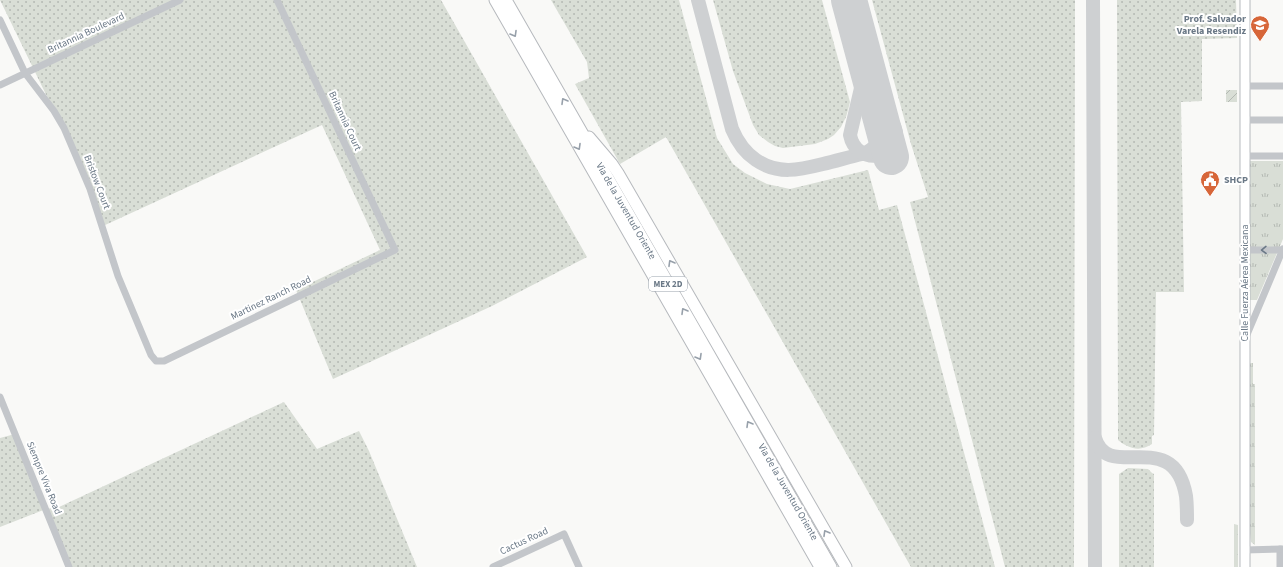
<svg xmlns="http://www.w3.org/2000/svg" width="1283" height="567" font-family="'Source Sans 3',sans-serif">
	<style>
		.grass { fill: url(#grass-dots) }
		.park { fill: url(#park-tufts) }
		.garden { fill: url(#garden-furrows) }
		.lines { fill: none; stroke-linecap: round; stroke-linejoin: round }
		.taxiway { stroke: #ced0d2; stroke-width: 14 }
		.runway { stroke: #ced0d2; stroke-width: 36 }
		.major-casing { stroke: #b6babe; stroke-width: 11 }
		.highway-casing { stroke: #b6b9bd; stroke-width: 13 }
		.minor { stroke: #c3c6ca; stroke-width: 7 }
		.major { stroke: #fff; stroke-width: 9 }
		.highway { stroke: #fff; stroke-width: 11 }
		.oneway { stroke: #97a0aa }
		.oneway2 { stroke: #6a7886 }
		.labels { text-anchor: middle; dominant-baseline: central; stroke-width: 4; stroke-linejoin: round; paint-order: stroke }
		.shield { fill: #fff; stroke: #97a0aa; stroke-width: 1 }
		.shield-label { font-size: 9px; font-weight: bold; fill: #6a7886 }
		.poi-label { font-size: 10px; font-weight: bold; fill: #6a7886; stroke: #fff; text-anchor: end }
		.street-label { font-size: 10px; fill: #6a7886; stroke: #fff }
	</style>
	<defs>
		<pattern id="grass-dots" width="8" height="8" patternUnits="userSpaceOnUse"><rect width="8" height="8" fill="#d9ded6"/><path d="M2 2h.1M6 6h.1" fill="none" stroke="#b4b9b3" stroke-width="1.8" stroke-linecap="round"/></pattern>
		<pattern id="park-tufts" width="24" height="20" patternUnits="userSpaceOnUse"><rect width="24" height="20" fill="#d9ded6"/><path d="M3 7l-1-3M5 7V3M7 7l1-3M15 17l-1-3M17 17v-4M19 17l1-3" fill="none" stroke="#b4b9b3"/></pattern>
		<pattern id="garden-furrows" width="10" height="10" patternUnits="userSpaceOnUse"><rect width="10" height="10" fill="#d9ded6"/><path d="M-1 1l2-2M0 10L10 0M9 11l2-2" fill="none" stroke="#b4b9b3"/></pattern>
	</defs>
	<rect width="100%" height="100%" fill="#f9f9f7"/>
	<g class="grass">
		<polygon points="0,0 441,0 587,257 492,306 333,379 296,290 380,250 322,125 103,226 54,111"/>
		<polygon points="551,0 679,0 717,138 733,164 745,173 767,184 790,189 868,170 879,210 897,205 995,567 911,567 666,137 620,164 575,84 589,78 587,62"/>
		<polygon points="713,0 822,0 850,102 848,110 846,117 841,127 834,135 828,139 815,144 783,148 775,146 768,142 759,135 753,125 733,71"/>
		<polygon points="872,0 1075,0 1074,567 1005,567 910,202 928,197 911,144"/>
		<path d="M1117,0h119l1,38 -35,1v62l-21,1 3,190h-28l-2,143 -2,1v8c-12,8 -23,5 -34,-4z"/>
		<polygon points="284,402 317,449 359,431 369,451 417,567 69,567 46,509 0,527 0,438 15,434 46,509 59,507"/>
		<polygon points="1128,468 1148,469 1152,473 1154,474 1154,567 1119,567 1119,474"/>
	</g>
	<g class="park">
		<polygon points="1250,161 1283,161 1283,239 1257,300 1248,300"/>
		<polygon points="1249,363 1253,363 1253,384 1255,384 1255,545 1251,542 1250,533"/>
		<polygon points="1234,524 1238,525 1238,567 1234,567"/>
	</g>
	<rect class="garden" x="1226" y="90" width="11" height="12"/>
	<g class="lines">
		<g class="taxiway">
			<path d="M698,0l34,129c5,12 12,23 24,31 22,15 43,10 67,4 13,-3 26,-7 39,-10 15,-5 19,-15 20,-30"/>
			<polyline points="1093,0 1095,567"/>
			<path d="M864,58l1,13 -15,64c6,31 49,25 46,-3 -2,-11 -9,-14 -16,-22 -2,-3 -3,-8 -5,-11"/>
			<path d="M1095,438c13,45 79,-13 91,58 1,8 1,16 1,24"/>
		</g>
		<polyline class="runway" points="849,0 891,157"/>
		<g class="major-casing">
			<polyline id="major" points="1245,567 1245,0"/>
		</g>
		<g class="highway-casing">
			<g id="highway">
				<polyline points="495,0 820,567"/>
				<polyline points="506,0 831,567"/>
				<polyline points="589,137 612,164 618,173 846,567"/>
			</g>
		</g>
		<g class="minor">
			<polyline points="0,20 25,73 54,111 64,128 90,189 118,276 151,355 156,361 164,361 395,250 277,0"/>
			<polyline points="0,85 180,0"/>
			<polyline points="1246,86 1283,86"/>
			<polyline points="1246,120 1283,120"/>
			<polyline points="1245,156 1283,156"/>
			<polyline points="1245,250 1282,250"/>
			<polyline points="1246,337 1283,249"/>
			<polyline points="0,397 69,567"/>
			<polyline points="1280,549 1280,567"/>
			<polyline points="1245,550 1283,549"/>
			<polyline points="493,567 564,534 579,567"/>
		</g>
		<use href="#major" class="major"/>
		<use href="#highway" class="highway"/>
	</g>
	<defs><path id="oneway-chevron" d="M-2-3.5L2.5 0L-2 3.5" fill="none" stroke-width="1.6" stroke-linecap="round" stroke-linejoin="round"/></defs>
	<g class="oneway">
		<use href="#oneway-chevron" transform="translate(514 34) rotate(60)"/>
		<use href="#oneway-chevron" transform="translate(564 101) rotate(-120)"/>
		<use href="#oneway-chevron" transform="translate(578 147) rotate(60)"/>
		<use href="#oneway-chevron" transform="translate(671 263) rotate(-120)"/>
		<use href="#oneway-chevron" transform="translate(684 311) rotate(-120)"/>
		<use href="#oneway-chevron" transform="translate(699 357) rotate(60)"/>
		<use href="#oneway-chevron" transform="translate(749 424) rotate(-120)"/>
		<use href="#oneway-chevron" transform="translate(826 533) rotate(-120)"/>
	</g>
	<use class="oneway2" href="#oneway-chevron" transform="translate(1264 250) rotate(179)"/>
	<defs>
		<g id="school-pin" transform="scale(1)"><path d="M0 17L-7.5 6A9.5 9.5 0 1 1 7.5 6Z" fill="#d76639" stroke="#fff"/><path d="M0-5L7-2L0 1L-7-2ZM-4 1L0 2.5L4 1V4Q0 6-4 4Z" fill="#fff"/></g>
		<g id="civic-pin" transform="scale(1)"><path d="M0 17L-7.5 6A9.5 9.5 0 1 1 7.5 6Z" fill="#d76639" stroke="#fff"/><path d="M-.6-6.5H3V-4.5H.6V-3L4-1V1h2V6H-6V1h2V-1L-.6-3ZM-1.2 2.5V6h2.4V2.5Z" fill="#fff"/></g>
	</defs>
	<g fill-rule="evenodd">
		<use href="#school-pin" x="1260" y="25"/>
		<use href="#civic-pin" x="1210" y="180"/>
	</g>
	<g class="labels">
		<rect class="shield" x="649" y="277" width="38" height="14" rx="3"/>
		<g class="shield-label">
			<text x="668" y="284">MEX 2D</text>
		</g>
		<g class="poi-label">
			<text x="1246" y="19">Prof. Salvador<tspan x="1246" dy="12">Varela Resendiz</tspan></text>
			<text x="1224" y="180" text-anchor="start">SHCP</text>
		</g>
		<g class="street-label">
			<text transform="translate(86 33) rotate(-25)">Britannia Boulevard</text>
			<text transform="translate(345 121) rotate(65)">Britannia Court</text>
			<text transform="translate(97 182) rotate(69)">Bristow Court</text>
			<text transform="translate(626 211) rotate(60)">Via de la Juventud Oriente</text>
			<text transform="translate(1245 283) rotate(-90)">Calle Fuerza Aérea Mexicana</text>
			<text transform="translate(271 298) rotate(-26)">Martinez Ranch Road</text>
			<text transform="translate(44 478) rotate(68)">Siempre Viva Road</text>
			<text transform="translate(788 492) rotate(60)">Via de la Juventud Oriente</text>
			<text transform="translate(524 541) rotate(-25)">Cactus Road</text>
		</g>
	</g>
</svg>
